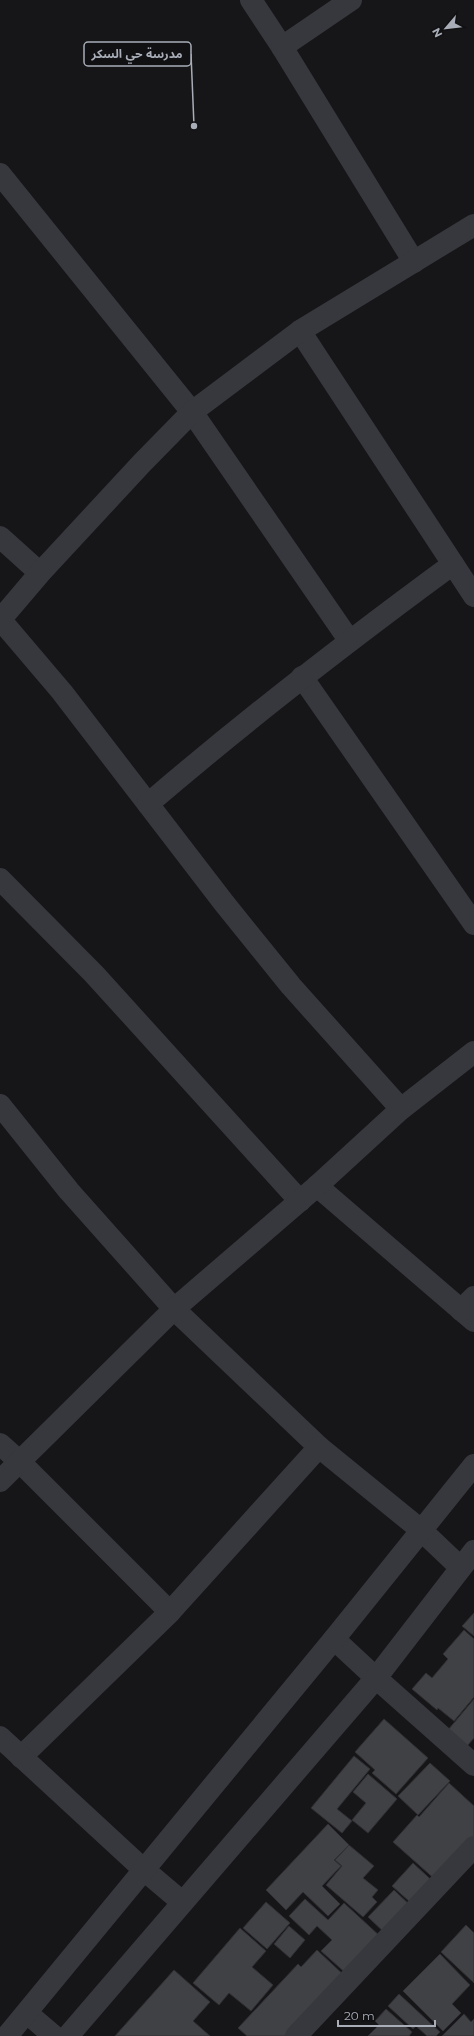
<svg xmlns="http://www.w3.org/2000/svg" width="474" height="2036" font-family="Montserrat,'Noto Sans Arabic',sans-serif">
	<style>
		.building { fill: #404145; stroke: #303034 }
		.lines { fill: none; stroke-linecap: round; stroke-linejoin: round }
		.minor { stroke: #37383d; stroke-width: 22 }
		.tertiary { stroke: #37383d; stroke-width: 22 }
		.leader { fill: none; stroke: #a8adb8; stroke-width: 1.5 }
		.callout-dot { fill: #a8adb8; stroke: #111113; stroke-width: 1.5 }
		.callout { fill: #111113; stroke: #a8adb8; stroke-width: 1.5 }
		.callout-label { font-size: 12px; text-anchor: middle; font-weight: bold; fill: #a8adb8 }
	</style>
	<rect width="100%" height="100%" fill="#161618"/>
	<g class="building">
		<polygon points="474,1613 474,1636 462,1626"/>
		<polygon points="464,1630 474,1639 474,1697 454,1721 438,1708 437,1710 412,1689 426,1673 432,1678 448,1659 443,1654"/>
		<polygon points="474,1699 474,1738 467,1746 448,1730"/>
		<polygon points="384,1719 428,1758 396,1794 372,1773 375,1770 355,1752"/>
		<polygon points="354,1756 370,1769 337,1809 352,1821 342,1833 311,1808"/>
		<polygon points="430,1763 450,1781 418,1815 398,1796"/>
		<polygon points="368,1774 397,1799 368,1833 352,1820 366,1803 353,1792"/>
		<polygon points="449,1783 474,1806 474,1842 438,1882 393,1842 417,1815 419,1817"/>
		<polygon points="328,1824 349,1845 334,1860 341,1866 322,1886 340,1904 328,1916 303,1892 286,1910 266,1890"/>
		<polygon points="349,1845 374,1866 363,1878 378,1890 372,1897 377,1902 363,1917 326,1885 342,1866 335,1860"/>
		<polygon points="413,1863 440,1888 419,1910 392,1886"/>
		<polygon points="394,1890 413,1908 388,1936 368,1917"/>
		<polygon points="305,1899 328,1920 344,1903 382,1938 349,1976 321,1951 332,1940 317,1926 309,1935 289,1916"/>
		<polygon points="266,1902 290,1923 267,1949 243,1928"/>
		<polygon points="466,1925 474,1933 474,1983 441,1952"/>
		<polygon points="289,1926 305,1940 290,1958 274,1944"/>
		<polygon points="240,1928 266,1951 252,1967 273,1985 251,2011 229,1993 219,2005 193,1983"/>
		<polygon points="317,1950 347,1978 292,2036 247,2036 238,2028 298,1964 301,1967"/>
		<polygon points="440,1954 470,1985 452,2004 461,2013 443,2031 403,1991"/>
		<polygon points="174,1970 210,2002 193,2021 210,2036 115,2036"/>
		<polygon points="399,1994 440,2032 436,2036 427,2036 416,2026 413,2029 388,2006"/>
		<polygon points="386,2009 412,2032 409,2036 368,2036 379,2025 375,2021"/>
		<polygon points="464,2014 471,2022 474,2019 474,2036 442,2036"/>
	</g>
	<g class="lines">
		<g class="minor">
			<polyline points="251,0 282,47 414,262"/>
			<polyline points="282,47 351,0"/>
			<polyline points="0,174 192,412 349,640"/>
			<polyline points="300,331 474,596"/>
			<polyline points="0,537 40,573"/>
			<polyline points="0,619 62,692 224,903 291,986 401,1109"/>
			<polyline points="302,677 474,924"/>
			<path d="M148,804c98,-84 200,-163 305,-240"/>
			<polyline points="0,879 94,974 300,1201"/>
			<polyline points="0,1105 69,1191 174,1309 319,1447 421,1530 460,1567"/>
			<polyline points="317,1186 474,1321"/>
			<polyline points="461,1310 474,1297"/>
			<polyline points="0,1444 19,1461 170,1612"/>
			<polyline points="0,1481 174,1309 317,1186 401,1109 474,1052"/>
			<polyline points="21,1757 170,1612 319,1447"/>
			<polyline points="27,2013 54,2036"/>
			<polyline points="296,2036 474,1847"/>
		</g>
		<g class="tertiary">
			<polyline points="0,620 40,573 142,463 192,412 300,331 474,225"/>
			<polyline points="334,1639 376,1678 474,1765"/>
			<polyline points="0,1737 143,1869 182,1902"/>
			<polyline points="7,2036 334,1639 474,1465"/>
			<polyline points="68,2036 376,1678 474,1551"/>
		</g>
	</g>
	<path class="leader" d="M194 126L191 54"/>
	<circle class="callout-dot" cx="194" cy="126" r="4"/>
	<rect class="callout" x="84" y="42" width="107" height="24" rx="4"/>
	<g class="callout-label">
		<text x="137" y="58">مدرسة حي السكر</text>
	</g>
	<g transform="translate(446 28) rotate(242)" stroke="#111113" stroke-width="3" paint-order="stroke">
	<path d="M0-3L7 15L0 10L-7 15Z" fill="#a8adb8"/>
	<text y="-6" font-size="11" font-weight="bold" text-anchor="middle" fill="#a8adb8">N</text>
	</g>
	<path d="M338 2020v6h97v-6" fill="none" stroke="#a8adb8" stroke-width="2"/>
	<text x="344" y="2020" font-size="12" fill="#a8adb8" stroke="#111113" stroke-width="3" paint-order="stroke">20 m</text>
</svg>
